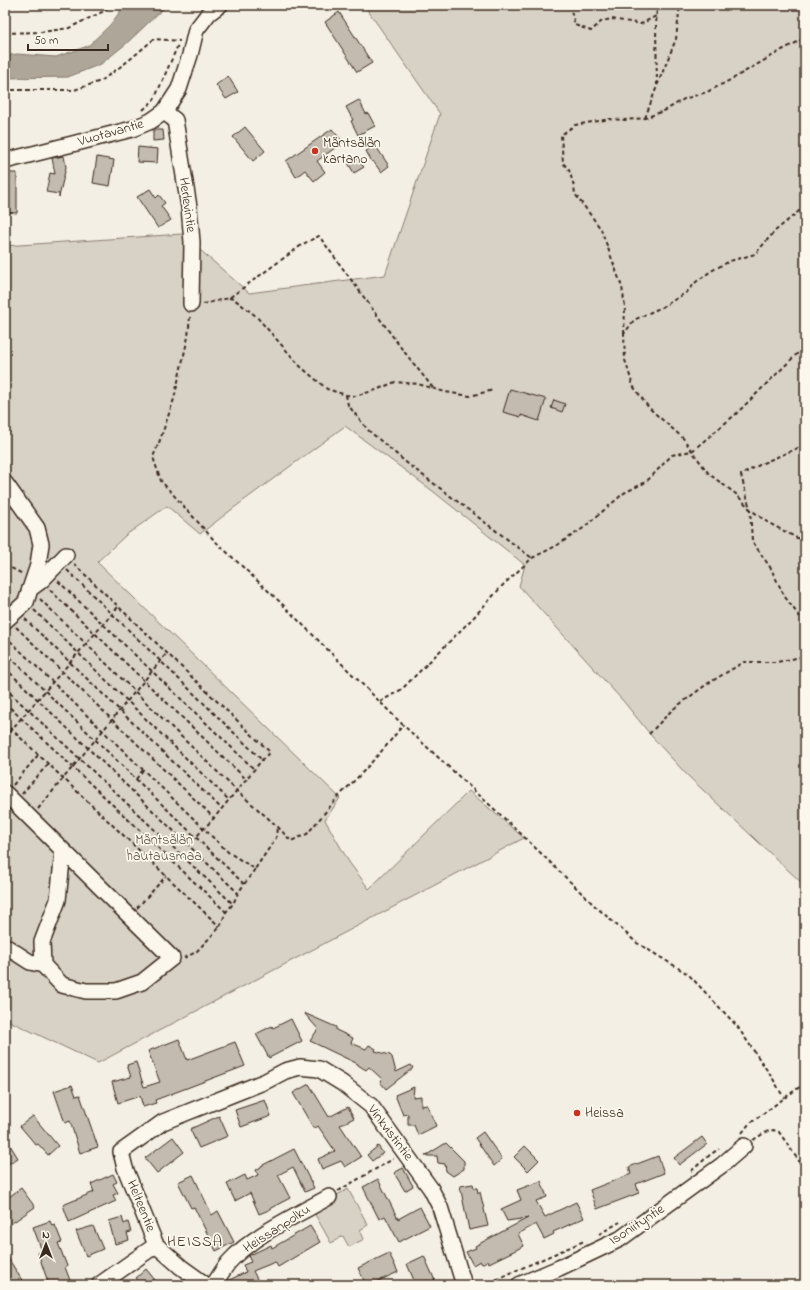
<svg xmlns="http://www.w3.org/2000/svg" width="810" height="1290" font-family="'Indie Flower',sans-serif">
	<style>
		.green { fill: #d8d1c6; stroke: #8a7e72 }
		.water { fill: #afa69a; stroke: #817468 }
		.building { fill: #c3bbb0; stroke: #3b2a1e }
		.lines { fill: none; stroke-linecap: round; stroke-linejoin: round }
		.minor-casing { stroke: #3b2a1e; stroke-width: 18 }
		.path { stroke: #3b2a1e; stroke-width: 2; stroke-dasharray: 4 3; stroke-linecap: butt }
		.minor { stroke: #fbf7ec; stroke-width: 15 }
		.poi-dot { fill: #c8321e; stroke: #fbf7ec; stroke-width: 1.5 }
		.labels { text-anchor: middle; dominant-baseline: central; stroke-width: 3.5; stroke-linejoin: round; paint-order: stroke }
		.street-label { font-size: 14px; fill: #3b2a1e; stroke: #fbf7ec }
		.poi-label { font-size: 14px; fill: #3b2a1e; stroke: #fbf7ec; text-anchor: start }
		.park-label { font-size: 14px; fill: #625448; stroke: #fbf7ec }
		.neighbourhood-label { font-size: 15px; letter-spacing: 1px; fill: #3b2a1e; stroke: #fbf7ec }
	</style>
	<rect width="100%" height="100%" fill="#f3efe4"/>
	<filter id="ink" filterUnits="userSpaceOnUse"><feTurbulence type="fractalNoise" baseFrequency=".025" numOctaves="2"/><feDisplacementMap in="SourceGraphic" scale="8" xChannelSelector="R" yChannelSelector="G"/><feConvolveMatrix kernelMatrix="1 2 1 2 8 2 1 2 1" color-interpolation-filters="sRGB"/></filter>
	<g filter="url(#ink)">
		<g class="green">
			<polygon points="364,5 805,5 805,886 687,775 654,739 624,702 519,586 525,565 434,492 345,426 235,507 200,534 167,506 126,535 97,562 340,798 325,820 349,862 369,889 469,791 524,838 98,1063 5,1019 5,246 182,234 249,293 385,275 440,114"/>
			<polygon points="348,1189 368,1225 360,1230 364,1239 349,1247 343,1236 331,1243 312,1209"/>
		</g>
		<polygon class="water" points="125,5 167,5 127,43 101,64 68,77 5,78 5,56 17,54 56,57 88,46 110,25"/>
		<g class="building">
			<polygon points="339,12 372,63 357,72 325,22"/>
			<polygon points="228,76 238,92 226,99 216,85"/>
			<polygon points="359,100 366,114 368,113 375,126 358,135 351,121 353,120 346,107"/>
			<polygon points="245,127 265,151 253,161 233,137"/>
			<polygon points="332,129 343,142 317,161 325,172 314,181 305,170 296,177 286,161"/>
			<polygon points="153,130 163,130 164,140 153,141"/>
			<polygon points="375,145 389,166 381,172 373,161 372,162 366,151"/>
			<polygon points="138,147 158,149 157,163 137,162"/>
			<polygon points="64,156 66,167 59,197 59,194 46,192 50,173 55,174 52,158"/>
			<polygon points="97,157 114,160 110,186 93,183"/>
			<polygon points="356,158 364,167 354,173 348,163"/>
			<polygon points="5,173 17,173 17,213 5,212"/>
			<polygon points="150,189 156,198 159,195 165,203 161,206 171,220 158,228 137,197"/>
			<polygon points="510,389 546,399 539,421 521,415 521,417 503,412"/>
			<polygon points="554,400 565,404 562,412 551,408"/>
			<polygon points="304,1013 336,1027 336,1030 353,1038 351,1043 366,1049 369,1045 376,1049 375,1051 390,1055 392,1057 396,1072 411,1065 413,1068 386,1089 380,1082 382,1079 369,1067 366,1070 358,1065 358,1064 310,1041 318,1029"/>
			<polygon points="291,1019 302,1041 269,1058 256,1034 272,1026 273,1028"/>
			<polygon points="179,1039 187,1060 235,1042 245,1066 155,1100 156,1103 143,1107 140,1096 118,1103 112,1082 131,1077 127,1065 136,1062 144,1087 160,1082 148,1051"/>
			<polygon points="309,1084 329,1117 348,1107 354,1118 340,1125 361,1157 345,1167 341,1161 322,1169 318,1159 335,1151 318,1126 314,1129 293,1093"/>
			<polygon points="72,1085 76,1096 80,1095 98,1147 80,1153 70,1121 65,1123 54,1091"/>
			<polygon points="414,1087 413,1097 421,1096 421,1106 427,1105 436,1126 418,1135 414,1125 408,1125 408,1114 403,1115 395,1095"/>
			<polygon points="265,1100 271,1116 241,1127 235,1110"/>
			<polygon points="33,1116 58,1146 48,1155 38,1144 36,1145 20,1126"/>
			<polygon points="219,1116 228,1136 199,1148 190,1129"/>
			<polygon points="483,1132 502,1159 494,1166 475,1138"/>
			<polygon points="5,1137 18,1158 5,1166"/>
			<polygon points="173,1137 184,1152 157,1173 145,1158"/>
			<polygon points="702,1137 707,1144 679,1165 674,1158"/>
			<polygon points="446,1143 464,1161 464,1169 453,1176 446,1171 445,1164 438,1163 437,1156 425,1156"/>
			<polygon points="378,1146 383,1153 372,1161 367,1155"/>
			<polygon points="525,1146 539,1160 528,1171 514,1157"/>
			<polygon points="294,1149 314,1188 305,1192 293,1167 278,1175 290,1198 269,1209 269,1210 259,1214 250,1193 235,1201 227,1184 245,1175 247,1180 258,1175 256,1170 261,1167 261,1166"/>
			<polygon points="658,1156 664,1173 636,1184 639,1193 597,1209 590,1190 631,1174 629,1167"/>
			<polygon points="403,1168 413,1186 405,1191 394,1173"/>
			<polygon points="113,1174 117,1182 113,1184 118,1193 113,1195 116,1201 69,1222 63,1205 94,1192 91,1184"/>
			<polygon points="193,1175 212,1215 218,1211 234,1242 216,1251 194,1207 191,1208 178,1182"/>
			<polygon points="378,1179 398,1219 420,1207 430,1226 399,1242 385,1216 379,1219 363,1187"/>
			<polygon points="541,1181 547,1197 536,1201 545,1217 576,1202 584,1218 553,1232 554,1234 544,1239 536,1224 518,1234 524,1246 489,1263 488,1260 482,1264 480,1261 473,1265 466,1252 476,1248 475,1246 528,1218 507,1221 501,1209 521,1200 517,1190"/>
			<polygon points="473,1184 474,1188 477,1188 478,1193 480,1192 488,1226 469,1230 460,1186"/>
			<polygon points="21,1188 35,1207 5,1228 5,1200"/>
			<polygon points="122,1217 124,1224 128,1222 131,1232 127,1233 129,1240 115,1244 109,1221"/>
			<polygon points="50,1221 52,1226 55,1225 62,1242 58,1243 67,1266 65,1267 71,1283 65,1285 49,1285 38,1253 42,1251 33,1227"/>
			<polygon points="93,1226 103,1249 86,1256 76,1231"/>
			<polygon points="310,1226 320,1242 278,1267 275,1262 253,1271 259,1283 253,1285 224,1285 227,1281 246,1272 243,1265 251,1262 248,1256 250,1255 271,1245 272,1248"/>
			<polygon points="5,1253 25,1285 5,1285"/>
			<polygon points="389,1253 398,1272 370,1285 366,1285 358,1268"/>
			<polygon points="424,1256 437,1285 416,1285 407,1264"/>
			<polygon points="146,1269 159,1285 142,1285 136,1278"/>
		</g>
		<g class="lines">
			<g class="minor-casing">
				<g id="minor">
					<polyline points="164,112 175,120 189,207 192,242 191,304"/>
					<polyline points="5,161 132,129 151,121 164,112 179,89 190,55 196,30 209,13 220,5"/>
					<polyline points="5,483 37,528 41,544 38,565 30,589"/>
					<polyline points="5,621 26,602 30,589 41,581 66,555"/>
					<polyline points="5,793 172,958 142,982 116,991 86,991 62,985 43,965 30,962 5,946"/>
					<polyline points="43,965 42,942 58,900 63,851"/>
					<polyline points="99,1285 156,1245"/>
					<polyline points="206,1285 181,1267 156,1245 125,1168 121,1152 163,1122 266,1081 285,1071 300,1067 319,1069 342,1083 371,1106 431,1189 440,1207 464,1285"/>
					<path d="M213,1285c6,-7 10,-16 16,-23 24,-27 68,-47 100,-65"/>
					<polyline points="519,1285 559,1268 620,1239 722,1165 744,1146"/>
				</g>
			</g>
			<g class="path">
				<path d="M527,5c7,4 11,4 18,0"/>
				<polyline points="554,5 570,7 575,25 591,31 602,21 612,19 641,24 656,16"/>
				<polyline points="5,33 42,32 69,28 104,11 109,5"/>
				<polyline points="657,85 656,27 657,5"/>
				<polyline points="5,90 74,90 101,81 128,61 154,39 180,41"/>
				<polyline points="143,110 154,100 178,45"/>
				<polyline points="645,118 657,86 676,39 680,5"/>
				<polyline points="805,206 775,231 755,254 730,261 711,271 696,282 687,292 664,306 634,320 624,334 625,360 633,386 649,408 683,438 692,451 709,474 736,494 750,509 767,522 797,538 805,539"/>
				<polyline points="229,298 234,299 256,316 301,367 327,389 346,395 355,396 376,390 395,382 418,384 445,392 470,396 493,390"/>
				<polyline points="203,304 229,298 303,244 319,236 402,349 433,388"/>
				<polyline points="190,317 188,337 174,399 160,440 153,457 161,481 214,540 279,601 403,725 516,829 595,906 637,943 688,974 737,1026 773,1079 784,1098"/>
				<polyline points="624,334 625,307 622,287 601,229 575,194 574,186 569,170 563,163 561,135 575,125 610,119 625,120 645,118 666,110 684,99 707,92 734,78 782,50 805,38"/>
				<polyline points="346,395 348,405 368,430 408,464 532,558"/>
				<polyline points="805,445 763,463 741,475 750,509 752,541 770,567 785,597 802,620 805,629"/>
				<polyline points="74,564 270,752 262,760 214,818 196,837"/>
				<polyline points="5,565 23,574"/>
				<polyline points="67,570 262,760"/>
				<polyline points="58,581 255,770"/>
				<polyline points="50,590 247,780"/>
				<polyline points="40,599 237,791 277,826 291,841 307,834 338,797 361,774 387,745 403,725"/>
				<polyline points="34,610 229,800"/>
				<polyline points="25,619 222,809"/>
				<polyline points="16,627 214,818"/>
				<polyline points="5,636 228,852 255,869 276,838 277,826"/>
				<polyline points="5,652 244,884"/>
				<polyline points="5,668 238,893"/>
				<polyline points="5,688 233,904"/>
				<polyline points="380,702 402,689 473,618 503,585 532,558 556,546 582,529 624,493 646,482 672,455 692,451 736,414 805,346"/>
				<polyline points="5,703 226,912"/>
				<polyline points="5,723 220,927"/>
				<polyline points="649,734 672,710 707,684 744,662 777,662 801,657 805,640"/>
				<polyline points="5,737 119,606"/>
				<polyline points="136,779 143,770"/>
				<polyline points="13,785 38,755"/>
				<polyline points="22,794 48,764"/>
				<polyline points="38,809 167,653"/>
				<polyline points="137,908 166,876"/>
				<polyline points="184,958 196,952 220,927 226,912 233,904 238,893 255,869"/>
				<polyline points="742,1133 749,1124 805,1083"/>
				<polyline points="753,1140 766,1132 773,1130 779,1132 805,1170"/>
				<polyline points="691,1171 711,1154 719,1149"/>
				<polyline points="338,1191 393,1159"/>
				<polyline points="599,1234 620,1222"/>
				<polyline points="483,1285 584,1241"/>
			</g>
			<use href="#minor" class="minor"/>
		</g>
	</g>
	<g class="poi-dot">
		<circle cx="315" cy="151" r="4"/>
		<circle cx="577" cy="1113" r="4"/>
	</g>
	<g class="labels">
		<g class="street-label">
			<text transform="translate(111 133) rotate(-16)">Vuotavantie</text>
			<text transform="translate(187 205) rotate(82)">Herlevintie</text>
			<text transform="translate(390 1133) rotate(53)">Vinkvistintie</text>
			<text transform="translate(141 1206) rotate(68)">Helteentie</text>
			<text transform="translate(637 1225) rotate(-33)">Isoniityntie</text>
			<text transform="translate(277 1229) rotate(-33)">Heissanpolku</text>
		</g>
		<g class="poi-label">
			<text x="323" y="143">Mäntsälän<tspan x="323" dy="16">kartano</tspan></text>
			<text x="585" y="1113">Heissa</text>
		</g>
		<g class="park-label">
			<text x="164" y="840">Mäntsälän<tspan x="164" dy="16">hautausmaa</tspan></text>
		</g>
		<g class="neighbourhood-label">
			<text x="195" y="1242">HEISSA</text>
		</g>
	</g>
	<rect width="810" height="1290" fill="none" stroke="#fbf7ec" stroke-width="20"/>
	<rect x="10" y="10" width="790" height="1270" fill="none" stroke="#3b2a1e" stroke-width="1.5" filter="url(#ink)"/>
	<g transform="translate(46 1244)" stroke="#fbf7ec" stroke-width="3" paint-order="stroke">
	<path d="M0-3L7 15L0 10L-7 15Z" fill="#3b2a1e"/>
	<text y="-6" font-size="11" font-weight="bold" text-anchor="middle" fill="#3b2a1e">N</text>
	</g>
	<path d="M28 44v6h80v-6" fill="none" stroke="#3b2a1e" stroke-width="2"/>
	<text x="34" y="44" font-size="12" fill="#3b2a1e" stroke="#fbf7ec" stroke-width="3" paint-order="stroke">50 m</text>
</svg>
